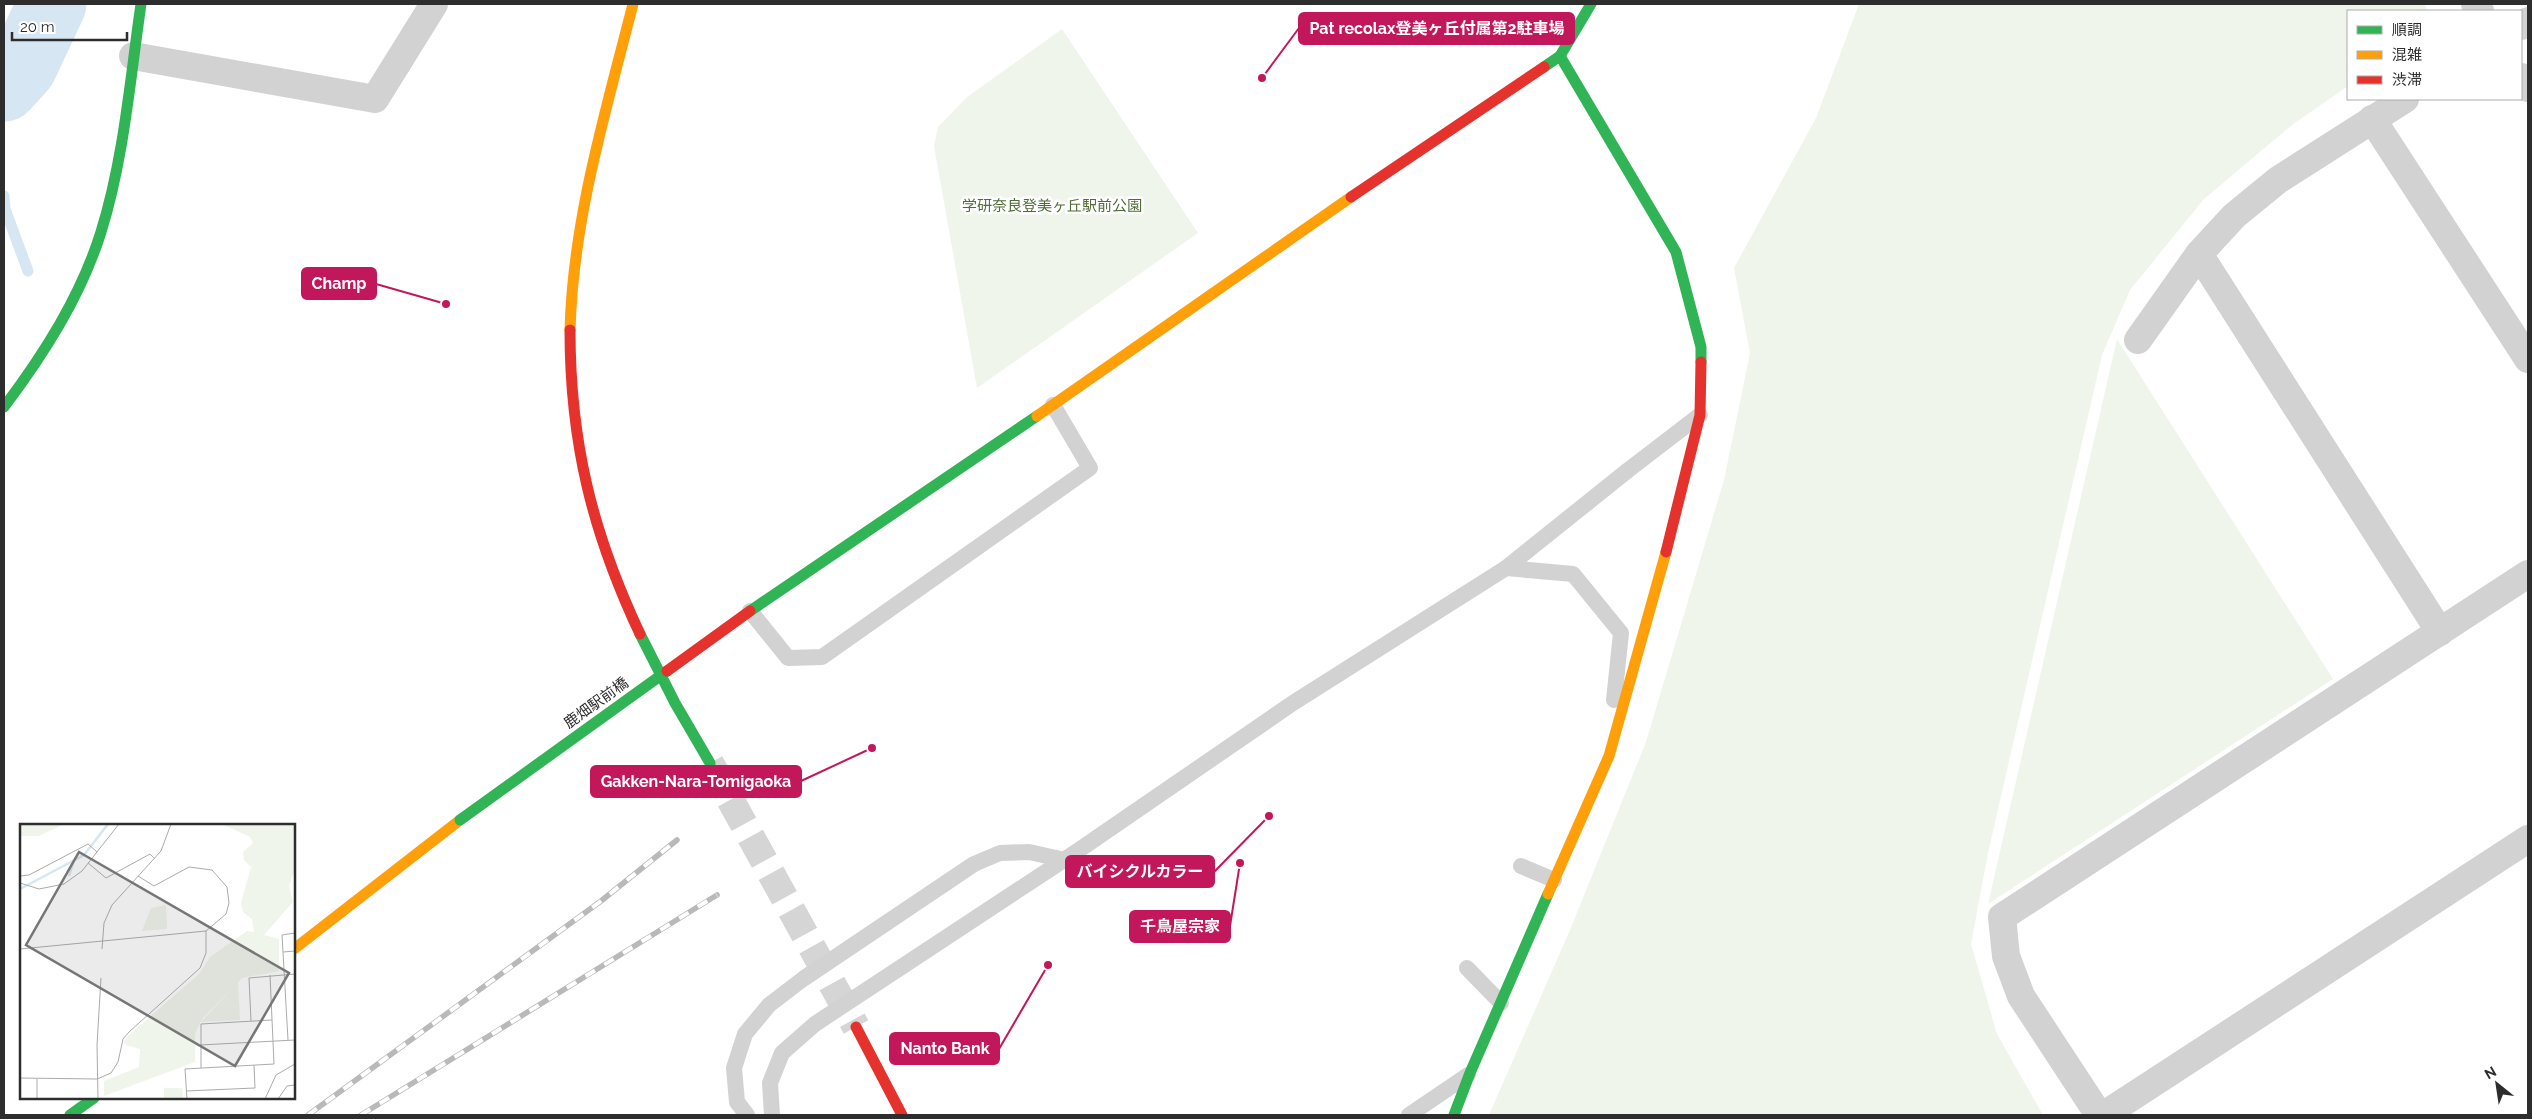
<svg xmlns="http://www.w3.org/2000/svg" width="2532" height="1119" font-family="Raleway,'Noto Sans JP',sans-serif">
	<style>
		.green { fill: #f0f5eb }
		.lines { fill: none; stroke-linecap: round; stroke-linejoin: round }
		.stream { stroke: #d6e7f3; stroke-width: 11 }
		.river { stroke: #d6e7f3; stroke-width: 69 }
		.secondary-tunnel { stroke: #d5d5d5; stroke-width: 28; stroke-dasharray: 28 14; stroke-linecap: butt }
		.lane { stroke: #d2d2d2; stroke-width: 16 }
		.street { stroke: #d2d2d2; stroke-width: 28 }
		.fast { stroke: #30b455; stroke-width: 11 }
		.slow { stroke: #ff9f0a; stroke-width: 11 }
		.jam { stroke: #e5322d; stroke-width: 11 }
		.rail-casing { stroke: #b9b9b9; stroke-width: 5.5 }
		.rail { stroke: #fff; stroke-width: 4; stroke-dasharray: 11; stroke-linecap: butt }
		.lane-bridge { stroke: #d2d2d2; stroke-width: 16 }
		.fast-bridge { stroke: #30b455; stroke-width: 11 }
		.jam-bridge { stroke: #e5322d; stroke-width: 11 }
		.labels { text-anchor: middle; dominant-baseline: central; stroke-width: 5; stroke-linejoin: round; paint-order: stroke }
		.park-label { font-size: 15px; fill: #4f6c37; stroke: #fff }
		.street-label { font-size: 15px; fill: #2d2d2d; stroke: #fff }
		.inset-river { fill: none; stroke: #d6e7f3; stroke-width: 2.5 }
		.inset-road { fill: none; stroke: #ababab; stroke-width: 1 }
		.view { fill: #767676; fill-opacity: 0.15; stroke: #767676; stroke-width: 2.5 }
		.inset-edge { fill: none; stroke: #2d2d2d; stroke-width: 2.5 }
		.leader { fill: none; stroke: #c2185b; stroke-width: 2 }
		.callout-dot { fill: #c2185b; stroke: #fff; stroke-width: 2 }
		.callout { fill: #c2185b; stroke: #c2185b; stroke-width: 2 }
		.callout-label { font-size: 16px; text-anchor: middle; font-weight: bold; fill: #fff }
	</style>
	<rect width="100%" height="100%" fill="#fff"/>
	<g class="green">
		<polygon points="1859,4 2425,4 2427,11 2348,11 2348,86 2292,125 2204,199 2130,290 2102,355 1988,853 1971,944 1997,1034 2043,1115 1489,1115 1570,930 1646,742 1724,480 1750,353 1734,268 1816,118"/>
		<polygon points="1062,29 1198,233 977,388 934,146 938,127 967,97"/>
		<polygon points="2117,339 2333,679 1988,904"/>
	</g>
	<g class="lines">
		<polyline class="stream" points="4,196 5,209 28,271"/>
		<polyline class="river" points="4,87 23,66 52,4"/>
		<polyline class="secondary-tunnel" points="710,763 856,1027"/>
		<g class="lane">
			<polyline points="1627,471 1700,415"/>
			<polyline points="1506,568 1573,574 1621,633 1614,700"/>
			<polyline points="750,611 788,658 822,657 1090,468 1053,405"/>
			<polyline points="1521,866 1554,880"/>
			<polyline points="1467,968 1501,1003"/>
			<polyline points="1409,1115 1468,1075"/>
		</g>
		<g class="street">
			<polyline points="2475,4 2480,11"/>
			<polyline points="2521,26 2528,21"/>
			<polyline points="133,56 375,99 434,4"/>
			<polyline points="2521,77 2528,88"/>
			<polyline points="2405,99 2278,180 2234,216 2199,254 2440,632"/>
			<polyline points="2372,119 2528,359"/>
			<polyline points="2138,340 2199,254"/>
			<polyline points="2099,1115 2021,996 2006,956 2002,917 2528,574"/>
			<polyline points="2104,1115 2528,839"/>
		</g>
		<g class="fast">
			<polyline points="1560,56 1676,252 1701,347 1701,362"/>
			<polyline points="1544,67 1560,56 1591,4"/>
			<path d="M4,407c40,-53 77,-111 97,-175 23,-74 29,-152 40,-228"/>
			<polyline points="750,611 1037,416"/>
			<polyline points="640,634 675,703 710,763"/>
			<polyline points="70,1115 94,1098"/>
			<polyline points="1454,1115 1470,1073 1548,894"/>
		</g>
		<g class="slow">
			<path d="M570,330c3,-112 36,-219 63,-326"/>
			<polyline points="1037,416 1351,197"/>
			<polyline points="1548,894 1609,756 1666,552"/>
			<polyline points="294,949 460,820"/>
		</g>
		<g class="jam">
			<polyline points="1351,197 1544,67"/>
			<path d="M570,330c0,112 22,202 70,304"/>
			<polyline points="1666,552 1700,415 1701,362"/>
			<polyline points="856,1027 902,1115"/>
		</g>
		<g class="rail-casing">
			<g id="rail">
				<polyline points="308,1115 601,901 677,840"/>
				<polyline points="361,1115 717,895"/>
			</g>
		</g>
		<use href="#rail" class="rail"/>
		<g class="lane-bridge">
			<polyline points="747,1115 737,1102 734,1068 745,1034 769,1005 803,979 974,864 1000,853 1029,852 1065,860"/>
			<polyline points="772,1115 770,1083 782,1053 815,1024 1079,850 1293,703 1506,568 1627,471"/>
		</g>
		<polyline class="fast-bridge" points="460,820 667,671"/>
		<polyline class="jam-bridge" points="667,671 750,611"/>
	</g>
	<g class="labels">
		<g class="park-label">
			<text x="1052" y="206">学研奈良登美ヶ丘駅前公園</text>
		</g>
		<g class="street-label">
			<text transform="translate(596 703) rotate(-36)">鹿畑駅前橋</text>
		</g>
	</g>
	<g transform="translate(20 824)">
		<rect width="275" height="275" fill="#fff"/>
		<path d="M0,0h44l-25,12h-19zM202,0h73v46l-6,15 4,17 -29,33 15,4v32l-37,7 -39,40 -8,15v29l-91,34v-15l35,-14 1,-18 -14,-4 -2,-4 4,-5 71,-62 11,-17 37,-26 7,1 -2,-13 -9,-7 -2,-9 10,-36 -7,-7 -1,-8 10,-9 -3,-6zM146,81l1,24 -25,2 9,-23zM218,158l2,38 -39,2zM144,264h18l1,11h-19z" fill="#f0f5eb"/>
		<path class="inset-river" d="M49,52l5,-16M0,65l64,-34 24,-31"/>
		<path class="inset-road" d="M68,39l18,15 44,-24 5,5M0,52l9,-1 59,-31 9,8M0,59l19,6 25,-5 18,-13 37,-47M0,125l186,-18 20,-17 3,-11 -2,-16 -15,-17 -23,-3 -35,19 -16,-10M82,125l2,-26 8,-18 49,-54 10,-27M263,128l-1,-17 13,-2M231,197l-2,-43 46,-4M268,216l-5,-88 12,-1M180,221l95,-5M181,244v-44l71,-4M0,254l77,1 14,-6 7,-11 5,-23 6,-7 71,-64 6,-15v-22M166,267l69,-3 -1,-23M17,275v-20M78,275l-1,-54 4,-67M167,275l-2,-30 89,-5 -4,-89M245,275l11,-24 19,-11M258,275l9,-13 8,-1"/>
		<path class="view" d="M59,28l210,121 -54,93 -209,-121z"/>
		<rect width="275" height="275" class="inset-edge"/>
	</g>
	<path class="leader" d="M1262 78L1299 28M446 304L376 284M872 748L801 781M1269 816L1214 872M1240 863L1230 926M1048 965L999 1049"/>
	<g class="callout-dot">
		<circle cx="1262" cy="78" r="5"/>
		<circle cx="446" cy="304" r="5"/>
		<circle cx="872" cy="748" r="5"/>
		<circle cx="1269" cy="816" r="5"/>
		<circle cx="1240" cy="863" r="5"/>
		<circle cx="1048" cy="965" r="5"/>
	</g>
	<g class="callout">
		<rect x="1299" y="13" width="275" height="31" rx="5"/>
		<rect x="302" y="268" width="74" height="31" rx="5"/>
		<rect x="591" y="766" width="210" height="31" rx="5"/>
		<rect x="1066" y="856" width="148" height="31" rx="5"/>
		<rect x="1130" y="911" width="100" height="31" rx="5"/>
		<rect x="890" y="1033" width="109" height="31" rx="5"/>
	</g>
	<g class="callout-label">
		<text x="1437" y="34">Pat recolax登美ヶ丘付属第2駐車場</text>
		<text x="339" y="289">Champ</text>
		<text x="696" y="787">Gakken-Nara-Tomigaoka</text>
		<text x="1140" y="877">バイシクルカラー</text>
		<text x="1180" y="932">千鳥屋宗家</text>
		<text x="945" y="1054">Nanto Bank</text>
	</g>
	<rect width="2532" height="1119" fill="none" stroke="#2d2d2d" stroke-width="10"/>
	<rect x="2347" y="10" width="175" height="90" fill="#ffffff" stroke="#ababab"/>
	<rect x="2357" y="26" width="25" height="8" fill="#30b455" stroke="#ababab"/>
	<text x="2392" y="35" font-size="15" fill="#2d2d2d">順調</text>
	<rect x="2357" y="51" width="25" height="8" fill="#ff9f0a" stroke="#ababab"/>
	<text x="2392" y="60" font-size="15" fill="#2d2d2d">混雑</text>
	<rect x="2357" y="76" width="25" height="8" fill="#e5322d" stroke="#ababab"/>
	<text x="2392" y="85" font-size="15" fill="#2d2d2d">渋滞</text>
	<g transform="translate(2497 1084) rotate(330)" stroke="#ffffff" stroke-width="4" paint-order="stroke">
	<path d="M0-4L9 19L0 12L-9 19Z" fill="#2d2d2d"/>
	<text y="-8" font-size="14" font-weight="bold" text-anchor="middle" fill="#2d2d2d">N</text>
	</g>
	<path d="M12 32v8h115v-8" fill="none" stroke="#2d2d2d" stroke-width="2.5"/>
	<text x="20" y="32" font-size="15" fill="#2d2d2d" stroke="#ffffff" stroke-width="4" paint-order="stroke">20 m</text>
</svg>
